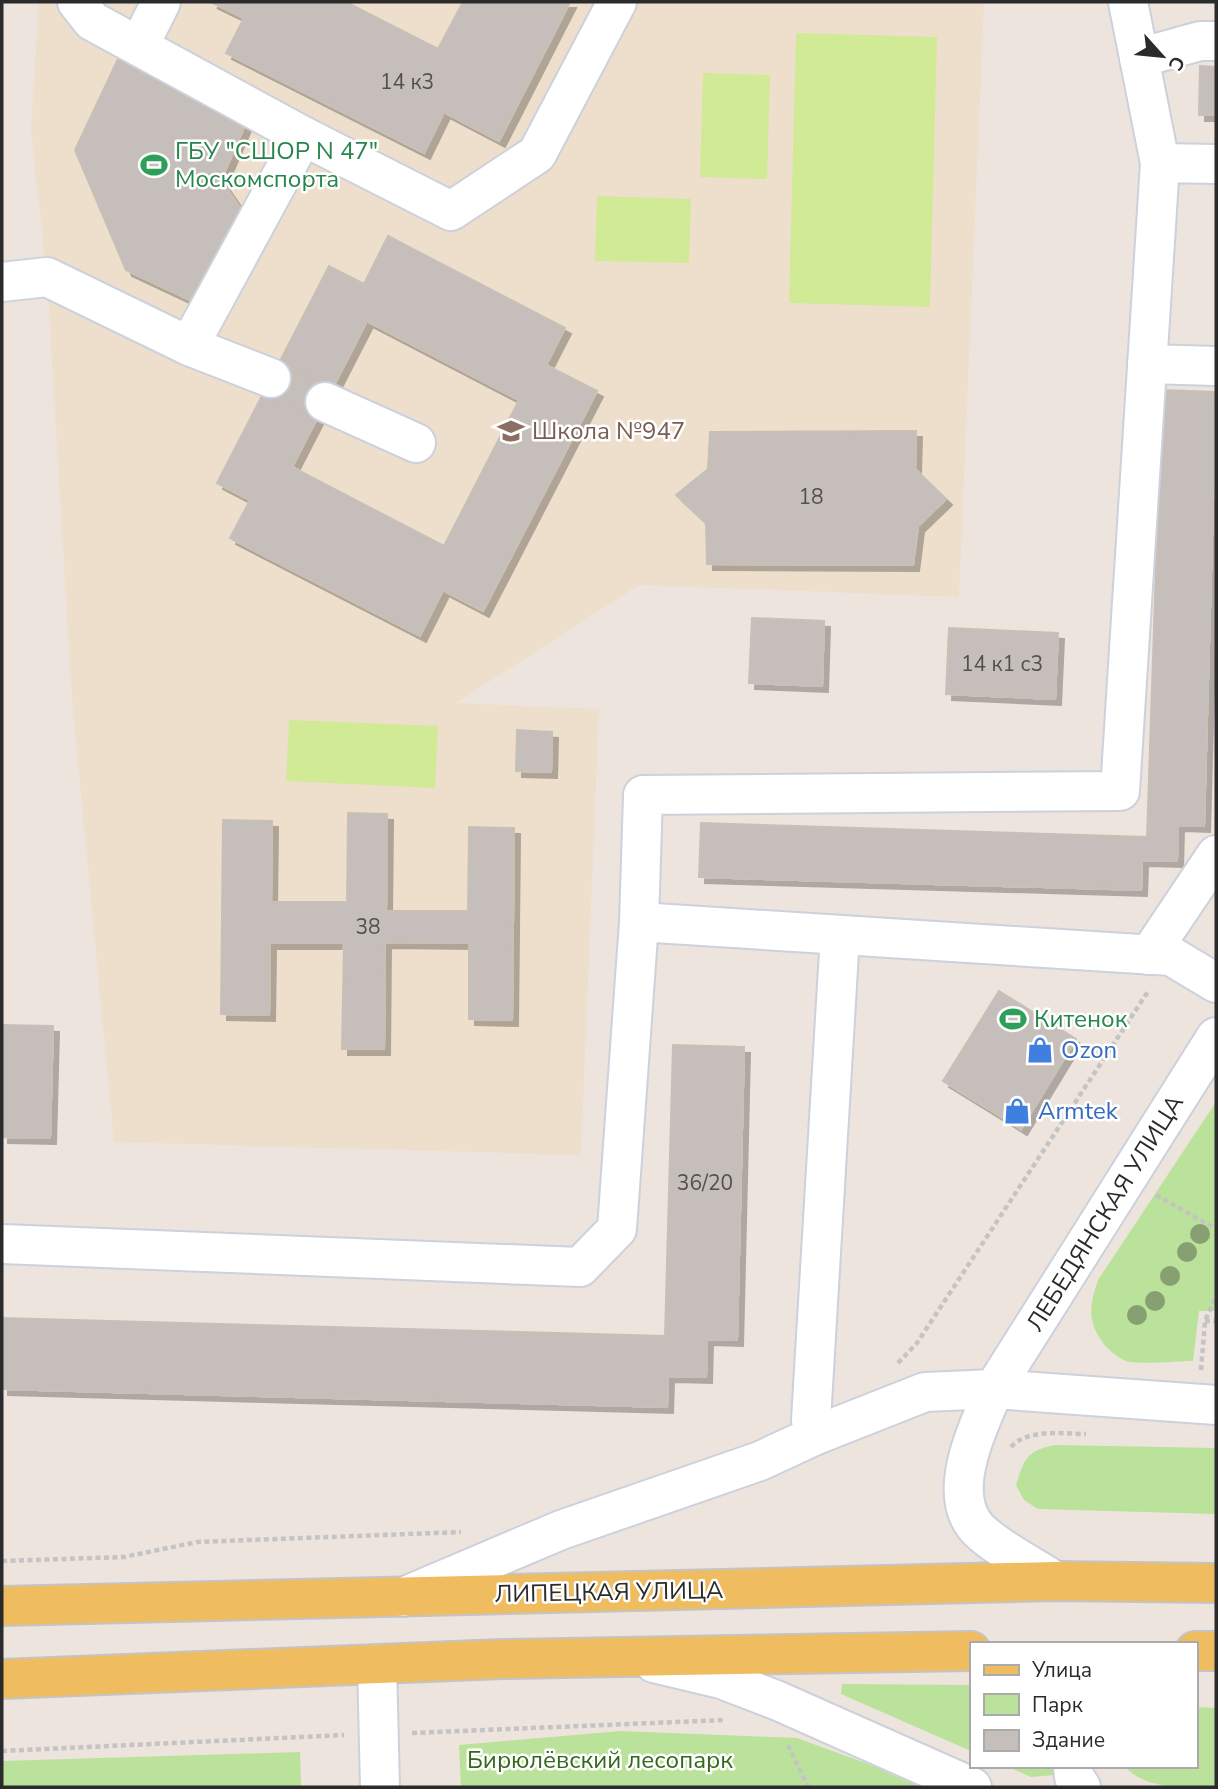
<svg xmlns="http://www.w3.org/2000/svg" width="1218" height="1789" font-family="'Nunito Sans',sans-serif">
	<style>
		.education { fill: #eedfcd }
		.green { fill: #bbe29a }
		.pitch { fill: #d0ea96 }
		.building { fill: #c5beba; stroke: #c8c0b7; stroke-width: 2; fill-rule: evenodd; filter: url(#shadow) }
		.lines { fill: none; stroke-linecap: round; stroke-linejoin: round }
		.minor-tunnel { stroke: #c6bfb9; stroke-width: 38; stroke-dasharray: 38 19; stroke-linecap: butt }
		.minor-casing { stroke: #ccd1dc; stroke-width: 42 }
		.major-casing { stroke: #c4c4c4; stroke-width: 42 }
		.path { stroke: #c4c4c4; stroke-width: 4.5; stroke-dasharray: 5 3.5; stroke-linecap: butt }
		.minor { stroke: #fff; stroke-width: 38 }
		.major { stroke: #efbd60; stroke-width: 38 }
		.tree { fill: #87a072 }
		.labels { text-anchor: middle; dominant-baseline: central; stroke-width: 5; stroke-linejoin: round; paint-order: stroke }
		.number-label { font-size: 21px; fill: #52504f }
		.leisure-label { font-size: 24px; fill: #27864d; stroke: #fff; text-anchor: start }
		.education-label { font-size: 24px; fill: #785e54; stroke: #fff; text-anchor: start }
		.shop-label { font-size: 24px; fill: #366cbe; stroke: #fff; text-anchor: start }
		.street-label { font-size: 24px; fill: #2b2b2b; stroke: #fff }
		.park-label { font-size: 24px; fill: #34681b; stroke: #fff }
	</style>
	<defs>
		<filter id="shadow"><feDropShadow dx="6" dy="6" stdDeviation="0" flood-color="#0004"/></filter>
	</defs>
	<rect width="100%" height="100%" fill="#ede4dd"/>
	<polygon class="education" points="39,2 984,2 959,597 639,585 456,703 599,709 581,1155 114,1142 72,700 47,277 31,131"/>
	<g class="green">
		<path d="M1216,1102v209h-17l-6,50c-15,0 -56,4 -67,0 -22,-9 -39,-36 -34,-59 1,-8 4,-15 6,-22z"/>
		<path d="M1055,1445l161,3v66l-178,-5 -14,-9 -8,-15c9,-27 10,-34 39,-40z"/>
		<polygon points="842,1684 971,1685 971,1751 841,1694"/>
		<path d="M1195,1707l21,1v78c-31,3 -72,3 -92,-20h71z"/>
		<polygon points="621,1731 797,1738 868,1764 921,1787 461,1787 459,1745"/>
		<polygon points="300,1752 301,1787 2,1787 2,1761"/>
		<polygon points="1006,1766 1052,1766 1055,1775 1031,1777"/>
	</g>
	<g class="pitch">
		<polygon points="796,33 937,37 930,307 789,303"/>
		<polygon points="703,73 770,75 767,179 700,177"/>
		<polygon points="597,196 691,199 689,263 595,261"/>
		<polygon points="289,720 438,726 435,788 286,781"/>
	</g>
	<g class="building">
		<polygon points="211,2 346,2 438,49 463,2 570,2 499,141 444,112 424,153 226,53 244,18"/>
		<polygon points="119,57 245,125 221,180 240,208 192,301 126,270 75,150"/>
		<polygon points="1200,66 1216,67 1216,115 1199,115"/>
		<path d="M388,236l177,92 -19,37 51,26 -114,220 -40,-21 -23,46 -190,-98 20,-38 -33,-17 112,-217 35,18zM367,321l152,79 -75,146 -152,-79z"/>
		<polygon points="1162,390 1216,392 1204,826 1178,825 1177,861 1142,860 1141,890 699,877 701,823 1147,837"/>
		<polygon points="916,431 915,469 946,499 918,526 913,565 707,564 706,523 676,495 708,469 710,432"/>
		<polygon points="752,618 824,621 822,686 749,683"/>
		<polygon points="949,628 1058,633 1055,699 946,694"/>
		<polygon points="517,730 552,732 551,772 516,771"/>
		<polygon points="348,813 387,814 386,911 468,911 469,827 514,828 512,1020 469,1019 469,943 385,942 384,1049 342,1049 344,943 270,943 269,1015 221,1014 223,820 272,821 271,902 347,902"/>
		<polygon points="999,991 1076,1039 1021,1129 943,1081"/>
		<polygon points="2,1025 53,1026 50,1138 2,1137"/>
		<polygon points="673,1045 744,1047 737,1340 707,1339 706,1377 668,1376 667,1407 2,1389 2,1318 665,1336"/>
	</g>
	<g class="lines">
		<polyline class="minor-tunnel" points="271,378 325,402"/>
		<g class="minor-casing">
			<g id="minor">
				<polyline points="77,2 92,21 303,136 189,346"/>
				<polyline points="1128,2 1160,163"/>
				<polyline points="139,46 161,2"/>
				<polyline points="1139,58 1200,41 1216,41"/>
				<polyline points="303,136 451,211 537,154 617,2"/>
				<polyline points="2,282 47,277 189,346 271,378"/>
				<polyline points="1147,364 1216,366"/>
				<polyline points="325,402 416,443"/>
				<polyline points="639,922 643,795 1120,791 1160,163 1216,164"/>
				<polyline points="1149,955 1216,855"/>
				<polyline points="2,1244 580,1267 617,1229 639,922 1171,956 1216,983"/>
				<polyline points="816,1435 811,1420 840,935"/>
				<path d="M1055,1581c-23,-15 -51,-29 -72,-47 -42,-35 -5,-105 11,-145l222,-352"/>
				<polyline points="403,1597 561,1530 760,1461 816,1435 925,1392 994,1389 1216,1405"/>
				<polyline points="654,1663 721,1679 776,1700 972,1787"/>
				<polyline points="377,1664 380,1787"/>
				<polyline points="1073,1766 1074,1777 1081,1787"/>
			</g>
		</g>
		<g class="major-casing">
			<g id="major">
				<polyline points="2,1606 1055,1581 1216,1583"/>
				<polyline points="1195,1651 1216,1651"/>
				<polyline points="2,1679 503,1659 971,1651"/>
			</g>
		</g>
		<g class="path">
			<polyline points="1072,1020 1125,1027"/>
			<polyline points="1156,1195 1216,1229"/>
			<polyline points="1205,1321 1216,1321"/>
			<polyline points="898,1363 917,1343 1149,990"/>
			<polyline points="1201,1370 1205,1321 1216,1296"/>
			<path d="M1011,1447c17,-19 52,-13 75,-13"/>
			<polyline points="2,1561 124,1557 197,1542 461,1532"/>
			<polyline points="412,1733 725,1720"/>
			<polyline points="788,1745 808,1787"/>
			<polyline points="2,1751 344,1735"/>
		</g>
		<use href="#minor" class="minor"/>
		<use href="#major" class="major"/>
	</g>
	<g class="tree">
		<circle cx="1200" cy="1234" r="10"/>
		<circle cx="1187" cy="1252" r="10"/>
		<circle cx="1170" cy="1276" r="10"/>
		<circle cx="1155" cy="1301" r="10"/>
		<circle cx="1137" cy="1315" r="10"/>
	</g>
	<defs>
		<g id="stadium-bare" transform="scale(2.1)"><path d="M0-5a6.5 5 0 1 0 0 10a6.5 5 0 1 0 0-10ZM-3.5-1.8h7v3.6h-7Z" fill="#2e9e5b" stroke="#fff" stroke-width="2.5" paint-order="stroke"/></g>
		<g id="school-bare" transform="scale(2.1)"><path d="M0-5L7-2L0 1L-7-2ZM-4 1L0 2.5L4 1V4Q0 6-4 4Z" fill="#8d6e63" stroke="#fff" stroke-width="2.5" paint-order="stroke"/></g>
		<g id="shop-bare" transform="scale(2.1)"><path d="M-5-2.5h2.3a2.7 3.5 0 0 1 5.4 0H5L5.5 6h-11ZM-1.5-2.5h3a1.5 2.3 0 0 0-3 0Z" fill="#3f7fe0" stroke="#fff" stroke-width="2.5" paint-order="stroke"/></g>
	</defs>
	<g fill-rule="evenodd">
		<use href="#stadium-bare" x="154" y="165"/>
		<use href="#school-bare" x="511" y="431"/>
		<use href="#stadium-bare" x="1013" y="1019"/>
		<use href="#shop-bare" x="1040" y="1050"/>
		<use href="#shop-bare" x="1017" y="1111"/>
	</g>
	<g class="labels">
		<g class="number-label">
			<text x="407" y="82">14 к3</text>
			<text x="811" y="497">18</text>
			<text x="1002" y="664">14 к1 с3</text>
			<text x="368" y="927">38</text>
			<text x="705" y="1183">36/20</text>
		</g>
		<g class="leisure-label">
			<text x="175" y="151">ГБУ "СШОР N 47"<tspan x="175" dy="28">Москомспорта</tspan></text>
			<text x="1034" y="1019">Китенок</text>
		</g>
		<g class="education-label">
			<text x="532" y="431">Школа №947</text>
		</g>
		<g class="shop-label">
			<text x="1061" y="1050">Ozon</text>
			<text x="1038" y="1111">Armtek</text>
		</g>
		<g class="street-label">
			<text transform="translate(1105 1213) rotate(-58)">ЛЕБЕДЯНСКАЯ УЛИЦА</text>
			<text transform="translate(609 1592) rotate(-1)">ЛИПЕЦКАЯ УЛИЦА</text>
		</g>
		<g class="park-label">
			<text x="600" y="1760">Бирюлёвский лесопарк</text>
		</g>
	</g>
	<rect width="1218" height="1789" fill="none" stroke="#2b2b2b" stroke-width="7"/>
	<rect x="970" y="1642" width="228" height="126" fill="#ffffff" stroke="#aaaaaa" stroke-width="2"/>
	<rect x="984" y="1665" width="35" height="10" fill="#efbd60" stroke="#aaaaaa" stroke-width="2"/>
	<text x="1032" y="1677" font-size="21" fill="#2b2b2b">Улица</text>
	<rect x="984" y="1694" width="35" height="21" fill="#bbe29a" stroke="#aaaaaa" stroke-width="2"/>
	<text x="1032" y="1712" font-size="21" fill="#2b2b2b">Парк</text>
	<rect x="984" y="1730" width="35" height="21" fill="#c5beba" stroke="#aaaaaa" stroke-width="2"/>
	<text x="1032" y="1747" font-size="21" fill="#2b2b2b">Здание</text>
	<g transform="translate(1162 56) rotate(117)" stroke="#ffffff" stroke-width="5" paint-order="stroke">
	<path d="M0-5L12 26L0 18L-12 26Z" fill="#2b2b2b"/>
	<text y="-10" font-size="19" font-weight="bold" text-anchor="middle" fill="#2b2b2b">С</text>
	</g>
</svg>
